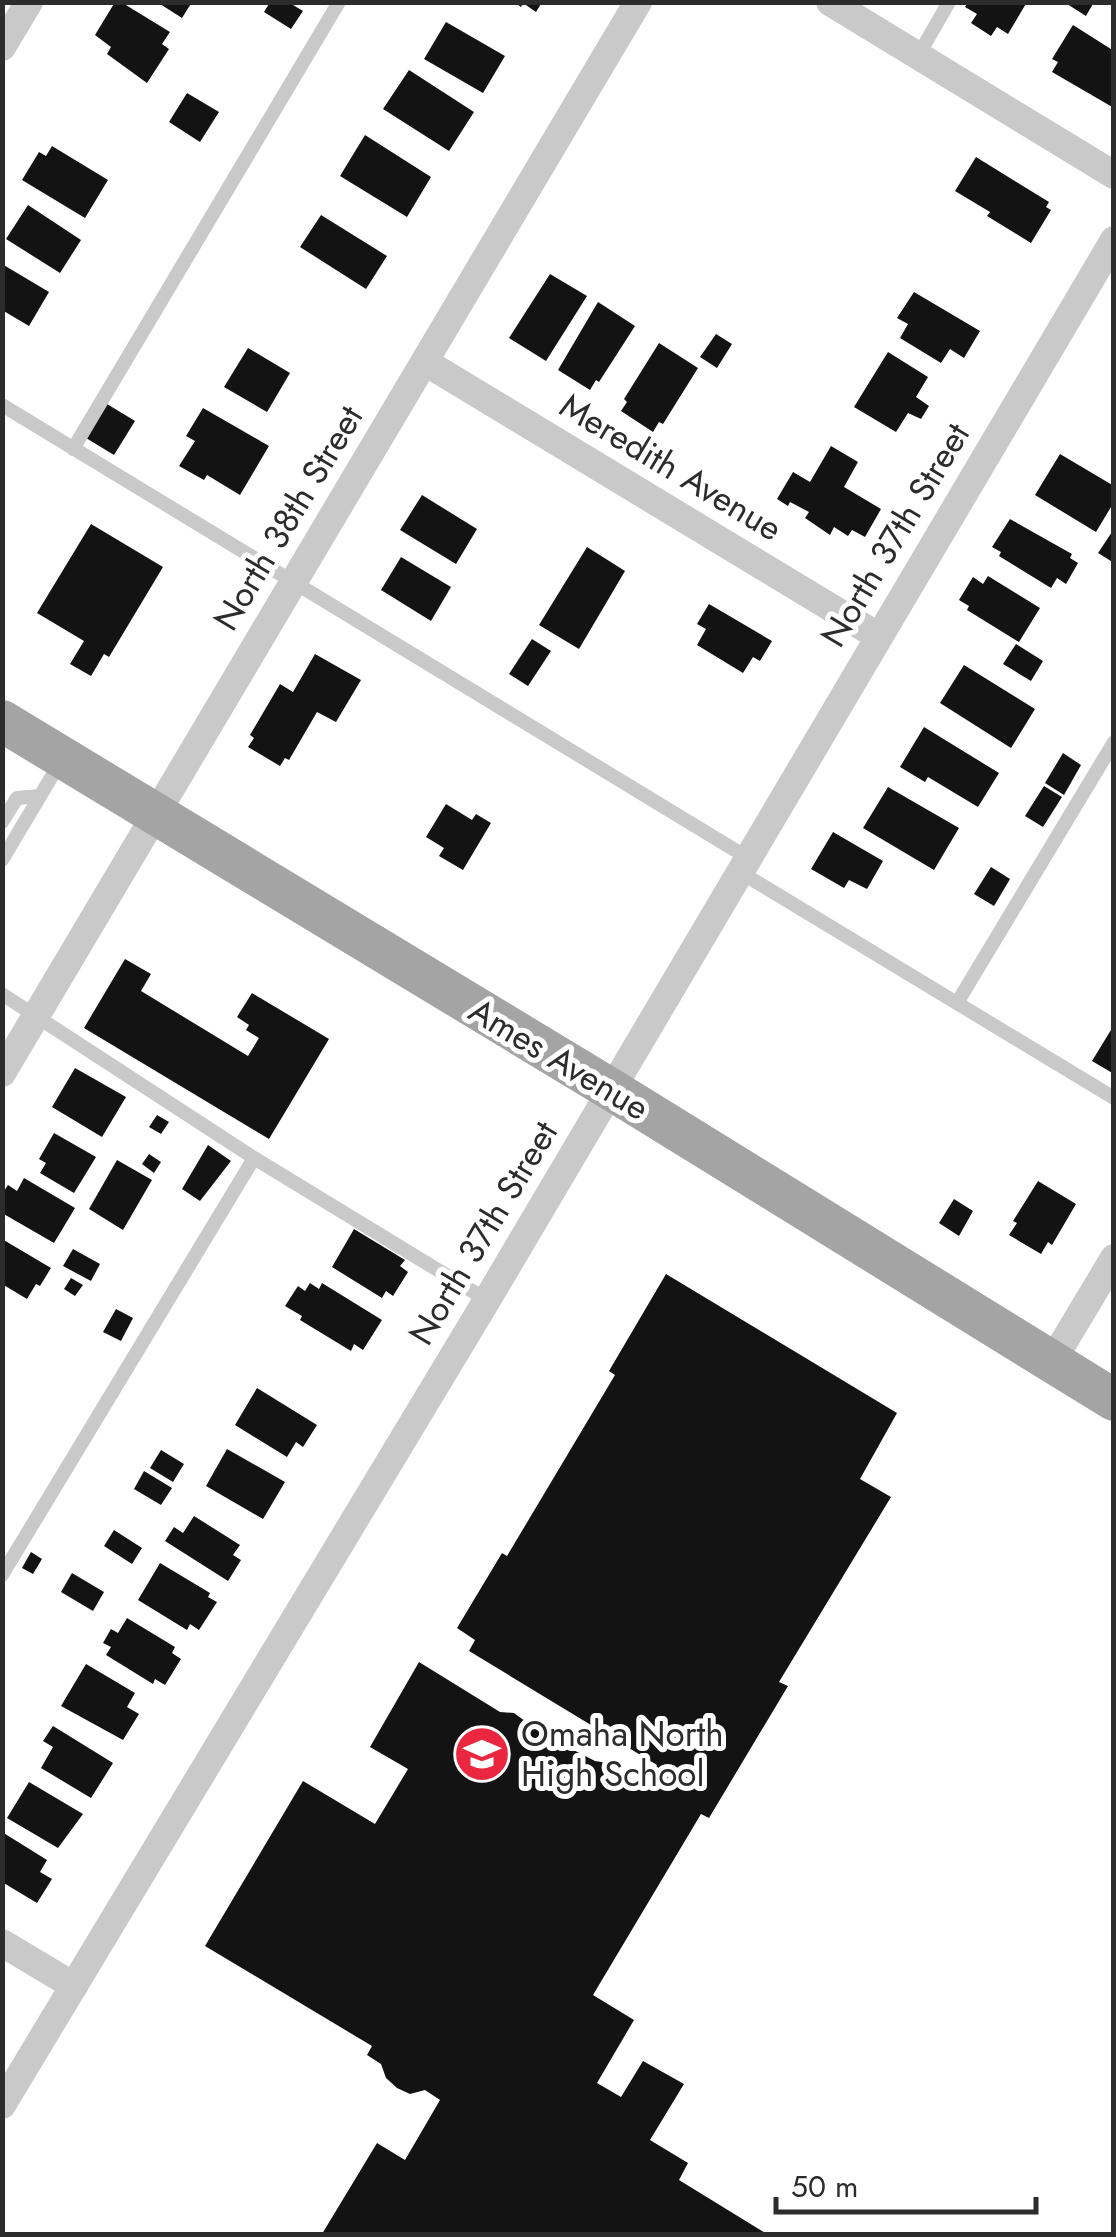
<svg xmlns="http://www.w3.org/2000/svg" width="1116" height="2237" font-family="Jost,sans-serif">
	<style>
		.building { fill: #131313 }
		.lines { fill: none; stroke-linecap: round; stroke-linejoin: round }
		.service { stroke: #c9c9c9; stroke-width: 14 }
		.minor { stroke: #c9c9c9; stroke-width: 28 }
		.primary { stroke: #a4a4a4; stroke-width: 42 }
		.labels { text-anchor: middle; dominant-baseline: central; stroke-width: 10; stroke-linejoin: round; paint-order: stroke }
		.street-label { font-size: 35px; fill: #2c2c2c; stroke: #fff }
		.poi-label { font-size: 35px; fill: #2c2c2c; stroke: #fff; text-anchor: start }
	</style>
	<rect width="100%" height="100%" fill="#fff"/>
	<g class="building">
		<polygon points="115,2 121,2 170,32 162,44 169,49 147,83 107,54 111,47 95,35"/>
		<polygon points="157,2 192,2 182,18"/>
		<polygon points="270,2 288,2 303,11 291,29 264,12"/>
		<polygon points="514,2 542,2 536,12 523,3 521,7"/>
		<polygon points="968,2 1027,2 1008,34 997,27 991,36 971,23 977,14 965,7"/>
		<polygon points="1064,2 1094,2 1086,16"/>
		<polygon points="446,22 505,56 483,93 424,59"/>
		<polygon points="1073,25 1114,51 1114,108 1052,72 1058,62 1052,59"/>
		<polygon points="409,70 474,112 449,151 383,109"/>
		<polygon points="187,93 219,112 200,142 169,122"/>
		<polygon points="365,135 431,177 407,217 340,176"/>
		<polygon points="52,146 108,180 85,218 22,180 39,152 46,156"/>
		<polygon points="976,157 1049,202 1046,207 1051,210 1031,243 987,216 990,212 955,191"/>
		<polygon points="28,205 81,240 60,273 6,239"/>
		<polygon points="321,215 387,256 366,289 300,247"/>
		<polygon points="2,264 49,292 29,326 2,310"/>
		<polygon points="550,274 587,296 546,361 509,338"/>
		<polygon points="914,292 980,331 964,358 950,349 941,363 900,338 908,324 897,318"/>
		<polygon points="598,302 635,326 599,382 596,380 590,390 558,370"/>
		<polygon points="716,334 732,344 717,368 700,357"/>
		<polygon points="659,343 698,368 663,424 659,422 653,432 621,411 627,402 624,399"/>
		<polygon points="248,348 290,373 267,412 224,387"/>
		<polygon points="888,352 928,377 916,397 929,406 921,419 908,413 896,432 854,407"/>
		<polygon points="107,404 135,421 114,455 86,438"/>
		<polygon points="203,408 269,446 240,495 207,475 204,480 179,466 195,441 186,436"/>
		<polygon points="831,446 858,462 844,487 881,509 865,537 852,530 848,536 834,527 830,535 805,518 809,512 790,502 788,506 777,499 793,472 810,482"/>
		<polygon points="1060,454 1114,486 1114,502 1096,532 1035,495"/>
		<polygon points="422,495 477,529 456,564 400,530"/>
		<polygon points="1010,519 1072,554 1070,558 1078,563 1066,584 1057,578 1051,588 999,556 1001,552 992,547"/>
		<polygon points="91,524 163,567 109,657 104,654 91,676 70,664 84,641 37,613"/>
		<polygon points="1114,529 1114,563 1098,553"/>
		<polygon points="587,547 625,571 579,649 539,625"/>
		<polygon points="401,557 451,587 431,621 381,590"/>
		<polygon points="988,576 1040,608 1019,642 967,610 969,606 959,600 973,577 983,584"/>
		<polygon points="709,604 772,641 760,661 753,657 743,673 697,645 706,629 697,624"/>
		<polygon points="532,639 551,651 528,686 509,674"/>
		<polygon points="1016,644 1043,661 1031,681 1003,664"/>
		<polygon points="315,654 361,680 336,722 317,712 289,760 285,758 280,766 248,747 254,738 250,735 280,684 293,692"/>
		<polygon points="964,665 1035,709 1011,748 940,703"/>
		<polygon points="924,727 999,773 978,807 928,777 925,782 900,767"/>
		<polygon points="1063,753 1081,765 1064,795 1045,783"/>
		<polygon points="1044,786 1062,797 1043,827 1025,816"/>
		<polygon points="888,787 959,828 934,870 863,828"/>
		<polygon points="446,804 472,820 476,814 491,823 463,870 439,856 444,848 426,837"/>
		<polygon points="833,832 883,861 867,889 849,880 844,888 811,869"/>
		<polygon points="991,867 1010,879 994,906 974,894"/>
		<polygon points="125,959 151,974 141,991 248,1056 259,1038 246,1030 249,1025 237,1017 252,993 329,1039 269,1139 84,1028"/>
		<polygon points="1114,1025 1114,1074 1092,1061"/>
		<polygon points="75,1068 126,1097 102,1137 52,1107"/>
		<polygon points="157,1115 169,1122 161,1134 149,1127"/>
		<polygon points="54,1133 96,1157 74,1193 40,1173 46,1163 39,1159"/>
		<polygon points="208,1145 231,1161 200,1201 182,1189"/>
		<polygon points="149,1154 161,1162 154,1173 142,1164"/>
		<polygon points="117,1160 152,1180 123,1230 89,1209"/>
		<polygon points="24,1178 75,1208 54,1243 2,1213 2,1194 8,1185 17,1191"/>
		<polygon points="1038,1181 1076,1204 1052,1245 1048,1242 1041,1254 1009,1235 1017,1223 1013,1221"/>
		<polygon points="954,1199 973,1211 959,1236 939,1223"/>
		<polygon points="354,1229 405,1260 400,1266 408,1272 393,1296 386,1291 382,1298 332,1267"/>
		<polygon points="2,1239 51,1268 40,1286 36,1284 27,1299 2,1284"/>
		<polygon points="73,1249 100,1264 91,1281 63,1266"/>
		<polygon points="666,1274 897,1413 860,1479 891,1497 779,1682 788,1686 709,1818 701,1814 593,1995 634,2020 597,2083 621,2097 643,2061 684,2084 650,2140 688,2163 679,2180 767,2234 322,2234 377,2143 405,2160 440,2100 425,2090 410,2094 397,2088 386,2078 381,2064 367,2055 372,2046 205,1946 303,1781 375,1824 408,1769 370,1747 419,1662 500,1712 514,1713 544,1735 595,1761 608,1763 644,1787 657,1765 469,1651 475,1640 457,1628 502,1553 507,1556 615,1375 609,1371"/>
		<polygon points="71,1278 83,1285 75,1296 64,1289"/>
		<polygon points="310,1283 319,1289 322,1283 382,1320 363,1350 354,1344 351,1351 300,1320 302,1316 285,1306 298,1286 305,1291"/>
		<polygon points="116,1309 133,1318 121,1341 103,1332"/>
		<polygon points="257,1388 317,1425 303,1447 296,1442 287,1457 235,1425"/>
		<polygon points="227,1449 285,1482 263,1519 206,1486"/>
		<polygon points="161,1450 184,1464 173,1482 150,1468"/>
		<polygon points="144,1471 172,1488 161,1505 134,1489"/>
		<polygon points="194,1516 240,1545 233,1555 241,1560 228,1581 165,1541 174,1527 183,1533"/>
		<polygon points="114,1530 142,1548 132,1564 104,1546"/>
		<polygon points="31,1552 42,1559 33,1574 22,1568"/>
		<polygon points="160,1563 210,1593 208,1597 217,1602 199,1630 190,1624 187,1630 138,1600"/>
		<polygon points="72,1573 104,1592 93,1611 61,1592"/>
		<polygon points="127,1618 175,1647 172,1653 181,1659 165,1685 155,1679 153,1684 106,1655 111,1647 103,1643 111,1629 118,1633"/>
		<polygon points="86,1664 135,1693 127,1707 139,1714 123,1740 61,1706"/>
		<polygon points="53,1726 113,1763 91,1798 41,1768 53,1747 43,1741"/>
		<polygon points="29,1782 83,1814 58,1848 7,1818"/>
		<polygon points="2,1832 47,1860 40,1872 52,1879 37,1903 2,1882"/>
	</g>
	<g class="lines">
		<g class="service">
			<polyline points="918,56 949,2"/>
			<polyline points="2,405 748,858"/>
			<polyline points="73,449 339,2"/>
			<polyline points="2,822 17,798 40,796"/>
			<polyline points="2,860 61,761"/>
			<polyline points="740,872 1114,1098"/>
			<polyline points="2,994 254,1158 487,1300"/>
			<polyline points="957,1003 1114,742"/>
			<polyline points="2,1575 254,1158"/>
		</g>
		<g class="minor">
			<polyline points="830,2 1114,175"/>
			<polyline points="2,47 29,2"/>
			<polyline points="425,362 878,636"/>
			<polyline points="2,1073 638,2"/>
			<polyline points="1051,1363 1114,1258"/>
			<polyline points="2,1943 74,1986"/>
			<polyline points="2,2105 487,1300 1114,240"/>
		</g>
		<polyline class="primary" points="2,721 612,1090 1114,1400"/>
	</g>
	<defs>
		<g id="school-disc" transform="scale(2.875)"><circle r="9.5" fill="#ea273f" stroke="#fff"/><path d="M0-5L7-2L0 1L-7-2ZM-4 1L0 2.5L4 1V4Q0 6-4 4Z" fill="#fff"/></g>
	</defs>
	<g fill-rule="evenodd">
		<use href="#school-disc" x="482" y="1754"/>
	</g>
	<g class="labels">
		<g class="street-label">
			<text transform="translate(671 467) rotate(31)">Meredith Avenue</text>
			<text transform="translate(288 518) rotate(-59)">North 38th Street</text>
			<text transform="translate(895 535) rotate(-59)">North 37th Street</text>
			<text transform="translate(559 1059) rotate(31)">Ames Avenue</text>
			<text transform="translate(483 1233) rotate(-59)">North 37th Street</text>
		</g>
		<g class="poi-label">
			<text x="521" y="1734">Omaha North<tspan x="521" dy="40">High School</tspan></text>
		</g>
	</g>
	<rect width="1116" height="2237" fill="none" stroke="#2c2c2c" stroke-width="10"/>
	<path d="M776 2197v15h260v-15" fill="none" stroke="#2c2c2c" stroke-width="5"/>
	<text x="791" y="2197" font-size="30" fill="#2c2c2c" stroke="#ffffff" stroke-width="8" paint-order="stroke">50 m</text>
</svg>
